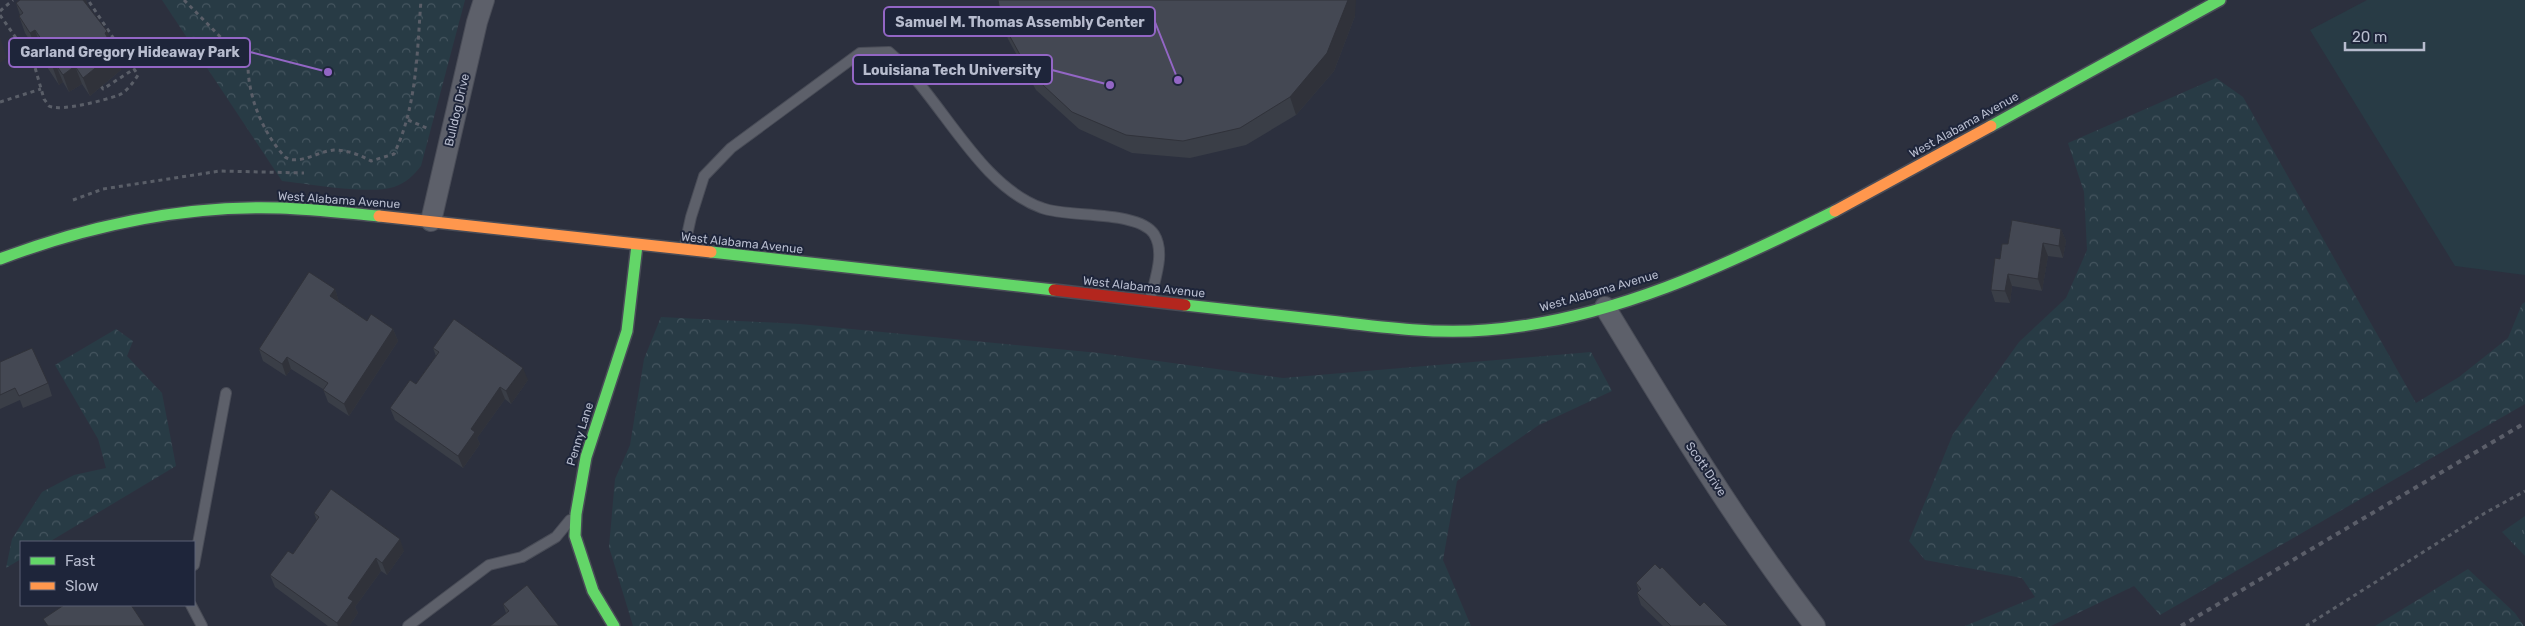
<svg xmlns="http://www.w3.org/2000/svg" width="2525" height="626" font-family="Rubik,sans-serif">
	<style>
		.grass { fill: url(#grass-tufts) }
		.forest { fill: url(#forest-crowns) }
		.garden { fill: #283b45 }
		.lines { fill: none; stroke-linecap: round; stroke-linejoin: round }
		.lane-casing { stroke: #494c57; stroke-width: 12 }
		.street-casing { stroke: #494c57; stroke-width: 22 }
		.fast-casing { stroke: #494c57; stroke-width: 14 }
		.slow-casing { stroke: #494c57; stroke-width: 14 }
		.jam-casing { stroke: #494c57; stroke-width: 14 }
		.path { stroke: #5a5e68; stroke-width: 3; stroke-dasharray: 4 4; stroke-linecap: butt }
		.lane { stroke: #5d606a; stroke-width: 10 }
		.street { stroke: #5d606a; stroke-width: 20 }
		.fast { stroke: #63d668; stroke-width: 11 }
		.slow { stroke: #ff974d; stroke-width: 11 }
		.jam { stroke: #b3261e; stroke-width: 11 }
		.rail { stroke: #5b5e69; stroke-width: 4; stroke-dasharray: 5 5; stroke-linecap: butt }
		.wall { fill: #3a3e47 }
		.shaded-wall { fill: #30323a }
		.building { fill: #444853; stroke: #30323a }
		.labels { text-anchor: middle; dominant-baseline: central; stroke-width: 4; stroke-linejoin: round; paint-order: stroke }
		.street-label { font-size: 12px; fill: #b7bcce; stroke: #1e253a }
		.leader { fill: none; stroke: #9366c5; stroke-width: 2 }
		.callout-dot { fill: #9366c5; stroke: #1e253a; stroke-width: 2 }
		.callout { fill: #1e253a; stroke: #9366c5; stroke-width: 2 }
		.callout-label { font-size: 14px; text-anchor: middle; font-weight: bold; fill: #b7bcce }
	</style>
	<defs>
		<pattern id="grass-tufts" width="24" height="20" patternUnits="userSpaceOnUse" patternTransform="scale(1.25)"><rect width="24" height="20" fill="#283b45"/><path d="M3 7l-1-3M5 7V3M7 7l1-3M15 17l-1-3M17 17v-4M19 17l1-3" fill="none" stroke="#45555f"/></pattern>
		<pattern id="forest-crowns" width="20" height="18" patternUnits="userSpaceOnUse" patternTransform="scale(1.25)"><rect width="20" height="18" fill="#283b45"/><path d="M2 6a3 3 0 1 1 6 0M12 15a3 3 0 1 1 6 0" fill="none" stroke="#45555f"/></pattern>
	</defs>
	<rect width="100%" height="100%" fill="#2c303e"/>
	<polygon class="grass" points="2525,516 2525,556 2502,532"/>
	<g class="forest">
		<path d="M162,0h303l-44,166c-7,9 -15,17 -27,21 -25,8 -84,-3 -112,-6z"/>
		<polygon points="2216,78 2243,97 2416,403 2459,377 2508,338 2522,304 2525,302 2525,404 2160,615 2134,586 2051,626 1965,626 2035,597 2022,578 1925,560 1909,541 1953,434 2019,342 2066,298 2087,250 2084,192 2068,143"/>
		<polygon points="661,317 800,324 1099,353 1283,378 1591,352 1612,391 1539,425 1457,481 1443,560 1471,626 633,626 609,547 615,479 630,445 644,359"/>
		<polygon points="116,329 133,341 127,356 162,393 176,466 49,542 21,542 21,559 6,568 12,539 42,492 74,475 106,468 98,439 55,365"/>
		<polygon points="2468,569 2515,613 2524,626 2375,626"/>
	</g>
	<polygon class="garden" points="2367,0 2525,0 2525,275 2455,266 2310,30"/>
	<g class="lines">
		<g class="lane-casing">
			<g id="lane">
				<path d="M684,249l7,-32 13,-41 27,-28 129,-95 29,-1c52,44 88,133 153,156 26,10 96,2 112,26 12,19 0,47 -4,67"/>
				<polyline points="194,565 226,393"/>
				<polyline points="191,605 202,626"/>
				<polyline points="408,626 489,565 522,557 556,537 570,520"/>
			</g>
		</g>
		<g class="street-casing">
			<g id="street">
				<polyline points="431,221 477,22 484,0"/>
				<path d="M1605,307c66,109 132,218 210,319"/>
			</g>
		</g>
		<g class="fast-casing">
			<g id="fast">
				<polyline points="1991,126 2220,0"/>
				<polyline points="711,252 1054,290"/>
				<path d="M0,259c90,-34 184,-54 280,-51 33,1 66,5 99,8"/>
				<path d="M1185,305c51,6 103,11 154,17 49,6 98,12 147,8 123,-9 241,-65 349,-119"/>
				<polyline points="614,626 593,591 575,536 576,514 586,457 627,331 637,245"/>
			</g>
		</g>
		<g class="slow-casing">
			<g id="slow">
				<polyline points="1835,211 1991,126"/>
				<polyline points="379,216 711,252"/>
			</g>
		</g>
		<g class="jam-casing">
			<polyline id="jam" points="1054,290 1185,305"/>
		</g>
		<g class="path">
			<path d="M184,0l64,65c0,32 15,68 37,92 13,9 34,-6 49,-7 14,0 26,5 37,11l23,-7c23,-48 23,-101 27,-154"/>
			<polyline points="0,11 13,0"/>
			<path d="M0,15l34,49 10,35 5,7c11,6 57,-6 70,-11 8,-4 14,-12 19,-20l-50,-75"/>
			<polyline points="101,86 103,89 134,69"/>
			<polyline points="0,102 41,89"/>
			<polyline points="408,120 429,129"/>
			<polyline points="73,200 103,189 220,171 304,173"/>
			<polyline points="2306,626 2485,513 2525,491"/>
		</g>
		<use href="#lane" class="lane"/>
		<use href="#street" class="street"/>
		<use href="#fast" class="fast"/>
		<use href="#slow" class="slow"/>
		<use href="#jam" class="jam"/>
		<polyline class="rail" points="2181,626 2525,423"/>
	</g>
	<g class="wall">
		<polygon points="86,0 89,8 114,48 113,49 121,70 90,96 82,84 69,92 63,82 59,85 47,67 41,50 42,49 41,47 36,50 25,33 19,16 20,15 16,3"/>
		<polygon points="1355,16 1334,71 1296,115 1246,145 1190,158 1132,153 1079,129 1036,90 1008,39 1002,22"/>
		<polygon points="2061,229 2066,241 2063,258 2048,256 2042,291 2012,286 2010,303 1995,302 1991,290 2000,259 2008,244"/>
		<polygon points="335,289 339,302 367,321 393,329 398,341 349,416 328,402 323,389 291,369 286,376 263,361 259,349"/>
		<polygon points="433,348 528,380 511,404 505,399 477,438 480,444 463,468 395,420 390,408 416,384 436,356"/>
		<polygon points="0,362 48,383 52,396 23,408 20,400 0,409"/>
		<polygon points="314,513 404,551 387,575 381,571 355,607 358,613 349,626 328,626 275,587 270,575 293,554 317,521"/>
		<polygon points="1636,583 1700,606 1728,626 1663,626 1641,605 1637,593 1639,591"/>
		<polygon points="503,604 559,626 506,613"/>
	</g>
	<g class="shaded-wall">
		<polygon points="82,0 86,0 92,15"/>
		<polygon points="1348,0 1356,0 1355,16 1334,71 1296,115 1290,97"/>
		<polygon points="35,30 41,47 36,50 30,33"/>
		<polygon points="107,31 114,48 111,50 105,33"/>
		<polygon points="0,37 7,58 0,63"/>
		<polygon points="115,52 121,70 90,96 83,78"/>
		<polygon points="56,65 63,82 59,85 53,68"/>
		<polygon points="75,66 82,84 69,92 63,75"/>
		<polygon points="2061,229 2066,241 2063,258 2059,246"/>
		<polygon points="2043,243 2048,256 2042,291 2038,279"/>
		<polygon points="2008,274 2012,286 2010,303 2005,291"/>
		<polygon points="335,289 339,302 334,309 330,296"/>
		<polygon points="393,329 398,341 349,416 344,404"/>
		<polygon points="287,357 291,369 286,376 282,364"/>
		<polygon points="523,368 528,380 511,404 506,391"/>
		<polygon points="500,387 505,399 477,438 480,444 463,468 458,456 471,429"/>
		<polygon points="400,539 404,551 387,575 382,563"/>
		<polygon points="376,558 381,571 355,607 358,613 349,626 338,626 337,623 348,598"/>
	</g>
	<g class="building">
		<polygon points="20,0 83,0 107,31 105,33 115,52 83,78 75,66 63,75 56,65 53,68 41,50 46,46 35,30 30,33 19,16 23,13 16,3"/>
		<polygon points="998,0 1348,0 1327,53 1290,97 1240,128 1183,141 1126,135 1072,112 1030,73 1002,22"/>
		<polygon points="2012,220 2061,229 2059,246 2043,243 2038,279 2008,274 2005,291 1991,290 1995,258 2000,259 2002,244 2008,244"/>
		<polygon points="309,272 335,289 330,296 367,321 371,314 393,329 344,404 323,390 328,383 287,357 282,364 259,349"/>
		<polygon points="454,319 523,368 506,391 500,387 471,429 475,432 458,456 390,408 410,380 416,384 439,352 433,348"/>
		<polygon points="32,348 48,383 19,396 15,388 0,395 0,362"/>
		<polygon points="331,489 400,539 382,563 376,558 348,598 353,601 337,623 270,575 288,551 293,554 319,517 314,513"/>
		<polygon points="1655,564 1660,569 1662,567 1700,606 1704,602 1728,626 1671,626 1637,593 1641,589 1636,583"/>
		<polygon points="527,585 559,626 490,626 509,611 503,604"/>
		<polygon points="64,605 131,605 145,626 48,626 43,619"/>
	</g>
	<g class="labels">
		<g class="street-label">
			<text transform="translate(457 110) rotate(-77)">Bulldog Drive</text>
			<text transform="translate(1964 125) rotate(-29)">West Alabama Avenue</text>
			<text transform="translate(339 200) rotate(4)">West Alabama Avenue</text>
			<text transform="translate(742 243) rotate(6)">West Alabama Avenue</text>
			<text transform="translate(1144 287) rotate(6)">West Alabama Avenue</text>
			<text transform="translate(1599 291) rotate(-16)">West Alabama Avenue</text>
			<text transform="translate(580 434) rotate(-73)">Penny Lane</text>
			<text transform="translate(1706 469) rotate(56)">Scott Drive</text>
		</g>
	</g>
	<path class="leader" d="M1178 80L1155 22M328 72L250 52M1110 85L1052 70"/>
	<g class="callout-dot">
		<circle cx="1178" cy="80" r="5"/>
		<circle cx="328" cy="72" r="5"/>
		<circle cx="1110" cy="85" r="5"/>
	</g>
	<g class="callout">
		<rect x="884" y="7" width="271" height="29" rx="5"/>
		<rect x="9" y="38" width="241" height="29" rx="5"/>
		<rect x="853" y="55" width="199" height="29" rx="5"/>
	</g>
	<g class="callout-label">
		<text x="1020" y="27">Samuel M. Thomas Assembly Center</text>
		<text x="130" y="57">Garland Gregory Hideaway Park</text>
		<text x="952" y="75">Louisiana Tech University</text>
	</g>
	<rect x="20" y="541" width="175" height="65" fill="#1e253a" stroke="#5b6175"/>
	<rect x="30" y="557" width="25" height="8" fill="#63d668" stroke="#5b6175"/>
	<text x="65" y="566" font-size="15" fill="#b7bcce">Fast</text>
	<rect x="30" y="582" width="25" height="8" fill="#ff974d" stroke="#5b6175"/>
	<text x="65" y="591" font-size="15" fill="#b7bcce">Slow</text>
	<path d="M2345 42v8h79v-8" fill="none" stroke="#b7bcce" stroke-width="2.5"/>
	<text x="2352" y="42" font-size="15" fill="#b7bcce" stroke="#1e253a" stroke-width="4" paint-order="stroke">20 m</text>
</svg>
